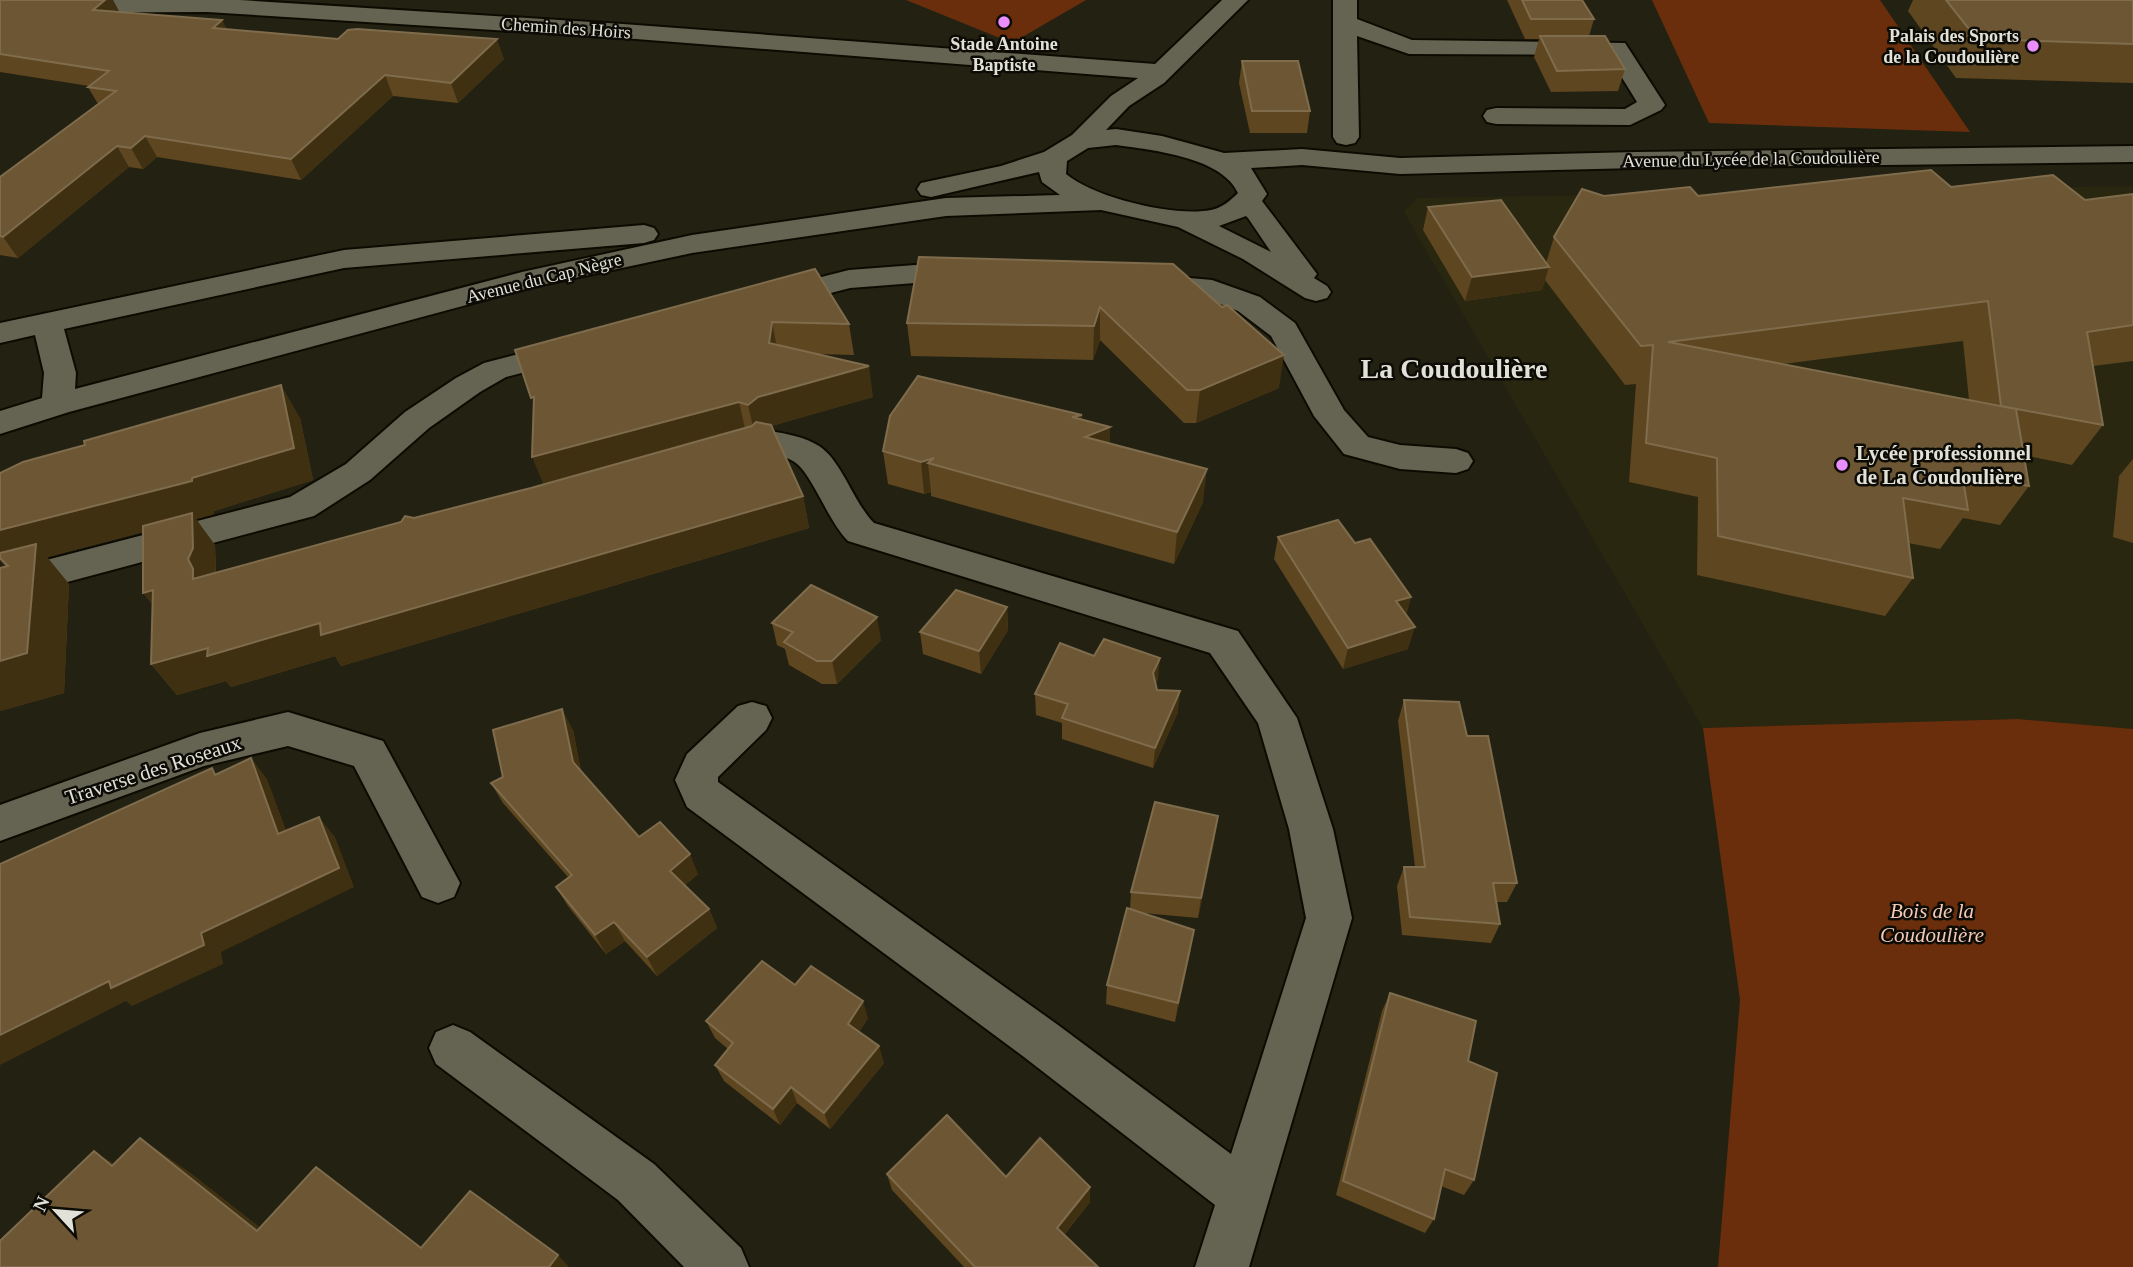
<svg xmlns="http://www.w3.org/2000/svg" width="2133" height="1267" font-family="Georgia,serif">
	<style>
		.built { fill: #2a2710 }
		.green { fill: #6a2e0c }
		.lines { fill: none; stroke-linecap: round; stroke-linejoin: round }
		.minor-casing { stroke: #0d0b01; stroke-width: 4 }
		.minor { fill: #656452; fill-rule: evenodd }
		.wall { fill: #5e4620; fill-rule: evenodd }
		.shaded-wall { fill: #403012 }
		.building { fill: #6c5633; stroke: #7f6c4d; stroke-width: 2 }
		.poi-dot { fill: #ea8dfd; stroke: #0c0b05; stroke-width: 2.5 }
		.labels { text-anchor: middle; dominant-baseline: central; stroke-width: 5; stroke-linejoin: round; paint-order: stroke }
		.far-street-label { font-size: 18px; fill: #e2e1d7; stroke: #0c0b05 }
		.far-poi-label { font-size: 18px; font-weight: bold; fill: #e2e1d7; stroke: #0c0b05; text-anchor: end }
		.poi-label { font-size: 21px; font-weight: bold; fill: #e2e1d7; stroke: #0c0b05; text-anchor: start }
		.street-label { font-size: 21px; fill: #e2e1d7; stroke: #0c0b05 }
		.park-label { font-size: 21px; font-style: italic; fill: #f4c9b5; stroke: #0c0b05 }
		.district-label { font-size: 28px; font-weight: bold; fill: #e2e1d7; stroke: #0c0b05 }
	</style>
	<rect width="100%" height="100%" fill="#232212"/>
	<polygon class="built" points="2133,186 2133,729 2018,719 1703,728 1404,212 1417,198"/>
	<g class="green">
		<polygon points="906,0 1086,0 1012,43"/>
		<polygon points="1652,0 1880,0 1970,132 1709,123"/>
		<polygon points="2018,719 2133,729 2133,1267 1718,1267 1740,1000 1703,728"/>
	</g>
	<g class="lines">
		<g class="minor-casing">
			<g id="minor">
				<path d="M0,0h240l383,24 532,40 67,-64h26l-84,83 -35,23 -23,24 10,-1 46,7 62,17 78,-4 98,9 236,-6 497,-6v16l-497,6 -236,6 -98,-9 -51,3 16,26 -5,7 55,73 -3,4 13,8 4,6 -4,6 -11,3 -11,-3 -62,-39 -65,-32 -77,-17 -155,6 -254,37 -155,33 -468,126 -69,22v-23l42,-13 2,-25 -9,-38 -35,8v-20l344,-73 300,-25 10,3 4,6 -4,6 -10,3 -300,25 -280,61 12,44 -1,16 447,-117 170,-37 254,-37 114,-3 -18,-13 -3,-10 -108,25 -10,-2 -4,-6 4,-6 80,-17 43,-14 28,-17 39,-39 27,-18 -515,-40 -416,-26 -207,1zM1116,145c36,5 106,12 122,48 -7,7 -16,15 -27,17 -37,7 -116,-12 -145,-36l1,-13 21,-13zM1246,216l2,2 23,34 -52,-26z"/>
				<polygon points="1333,0 1357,0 1357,19 1412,40 1625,43 1665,105 1661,110 1630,125 1496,124 1487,122 1483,116 1487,110 1496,108 1625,109 1637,102 1608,55 1409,54 1357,36 1359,137 1355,143 1346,145 1337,143 1333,137"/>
				<polygon points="915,265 980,270 984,276 980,282 969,285 915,283 850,288 773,308 762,306 758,299 762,292 849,270"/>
				<polygon points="1145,274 1212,280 1260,297 1295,323 1344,410 1368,437 1400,445 1456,449 1468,453 1473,461 1468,469 1456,473 1400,469 1344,454 1314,416 1271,336 1238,311 1197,295 1134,289 1130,283 1134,277"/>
				<polygon points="569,341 580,344 585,351 580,358 506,377 480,392 429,428 370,480 314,516 0,600 0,572 290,497 346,464 405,412 456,378 484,363"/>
				<path d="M771,431c16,3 34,6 48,15 23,15 34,56 55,77l364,108 59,87 36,111 19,89 -103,349h-54l20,-62 -191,-148 -337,-250 -12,-27 12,-26 51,-48 14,-4 14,4 6,12 -6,12 -48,47v5l340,243 173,129 75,-236 -17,-89 -31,-106 -48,-70 -362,-112c-20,-20 -35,-65 -52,-78 -11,-8 -25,-9 -37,-13l-5,-8 5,-8z"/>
				<polygon points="288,712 383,741 460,883 454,897 438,903 422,897 354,766 288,746 204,766 0,841 0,805 200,733"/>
				<polygon points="453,1025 470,1032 654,1164 741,1248 749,1267 684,1267 618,1200 436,1064 429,1048 436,1032"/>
			</g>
		</g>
		<use href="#minor" class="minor"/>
	</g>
	<g class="wall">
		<polygon points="0,0 113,0 119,12 222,20 226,29 504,59 458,103 393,96 301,180 157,157 143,169 129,167 18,258 0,255 0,177 98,104 88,87 89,86 0,72"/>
		<polygon points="1507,0 1582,0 1594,19 1589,36 1625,69 1618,91 1551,92 1534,57 1539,39 1525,39"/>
		<polygon points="1913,0 2133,0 2133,83 1956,78 1908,11"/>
		<polygon points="1242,61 1310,111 1307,133 1250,133 1239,83"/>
		<path d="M1951,187l134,13 48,-6v167l-40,5 10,59 -31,40 -48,-10 5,31 -29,39 -37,-7 -23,31 -32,-6 5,35 -28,38 -188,-41 1,-78 -69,-15 7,-98 -11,1 -80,-105 -3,10 -77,11 -42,-71 5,-23 118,56 8,-26 50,-41h94zM1963,341l6,59 -186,-36z"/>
		<polygon points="1173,264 1279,388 1196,423 1184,423 1100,340 1093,360 911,356 907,323"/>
		<polygon points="815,269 849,324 854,355 816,354 873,397 771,426 803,496 809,528 341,666 335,656 231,687 226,681 177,695 151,664 152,604 143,532 47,557 69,584 64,693 0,711 0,568 6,567 0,560 0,473 300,418 313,480 214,511 214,514 196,519 215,545 216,573 414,518 543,485"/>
		<polygon points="1082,415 1082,420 1110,427 1109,444 1203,502 1174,564 931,496 931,492 924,494 888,484 883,451"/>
		<polygon points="2133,459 2133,543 2113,537 2119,476"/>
		<polygon points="1278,537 1355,543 1411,597 1406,615 1408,649 1343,669 1274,559"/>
		<polygon points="1007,607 1008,630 981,674 923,654 920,632"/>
		<polygon points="772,623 881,640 837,684 822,684 789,665 785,649 777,645"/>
		<polygon points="1158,679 1155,685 1157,690 1178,712 1153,768 1062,739 1062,723 1036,715 1035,694"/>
		<polygon points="1404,700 1467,736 1517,883 1507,902 1496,902 1500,924 1491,943 1402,935 1397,886 1404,867 1415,867 1398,721"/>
		<polygon points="573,730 581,771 639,837 698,874 685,885 709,909 717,928 657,976 625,941 606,954 568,906 556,887 568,877 503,803 491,783 503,777"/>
		<polygon points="1215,837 1198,918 1143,913 1191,949 1175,1022 1106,1004 1107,985 1130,909 1131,892"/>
		<polygon points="795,985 868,1018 859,1032 884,1063 830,1129 797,1103 780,1125 724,1081 715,1065 728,1049 715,1038 706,1021"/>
		<polygon points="1390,993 1468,1061 1474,1180 1464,1195 1441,1186 1434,1219 1425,1233 1336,1195 1382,1011"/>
		<polygon points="887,1174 1006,1177 1090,1202 1064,1235 1098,1267 964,1267 892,1190"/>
	</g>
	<g class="shaded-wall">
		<polygon points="105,0 113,0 121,15 93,10"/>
		<polygon points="222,20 232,40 213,28"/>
		<polygon points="497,39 504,59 458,103 451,83"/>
		<polygon points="385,75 393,96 301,180 291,159"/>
		<polygon points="145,136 157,157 143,169 131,148"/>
		<polygon points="117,146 129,167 18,258 3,237"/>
		<polygon points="1549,267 1542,290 1465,301 1472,277"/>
		<polygon points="1100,307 1100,340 1093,360 1094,326"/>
		<polygon points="772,322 778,353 769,343"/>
		<polygon points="1284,355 1279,388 1196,423 1200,390"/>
		<polygon points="869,366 873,397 765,428 755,436 748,405 758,397"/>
		<polygon points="281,385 300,418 313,480 214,511 214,514 196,519 215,545 216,580 193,579 188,559 193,519 47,557 69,584 64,693 0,711 0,661 34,560 0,558 0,530 192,478"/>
		<polygon points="739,402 746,433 545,488 532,457"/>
		<polygon points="1082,415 1081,447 1072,417"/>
		<polygon points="1110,427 1109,460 1085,437"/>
		<polygon points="934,458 928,463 931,492 924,494 921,462"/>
		<polygon points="1207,469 1203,502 1174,564 1177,532"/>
		<polygon points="803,496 809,528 341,666 335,656 231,687 226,681 177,695 151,664 208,648 320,623"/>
		<polygon points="153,590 168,624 143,593"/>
		<polygon points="1411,597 1405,619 1396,601"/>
		<polygon points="1007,607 1008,630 981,674 979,651"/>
		<polygon points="877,617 881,640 837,684 832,661"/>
		<polygon points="1415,627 1408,649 1343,669 1348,648"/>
		<polygon points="1160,658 1158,679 1151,694 1153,673"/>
		<polygon points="1180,691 1178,712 1153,768 1155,748"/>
		<polygon points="562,709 573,730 583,783 573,762"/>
		<polygon points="251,758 267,779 295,854 278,834"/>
		<polygon points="1218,816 1215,837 1198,918 1201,898"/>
		<polygon points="319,817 335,837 354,887 221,952 223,964 132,1006 126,1001 0,1065 0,1035 201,933"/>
		<polygon points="690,854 698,874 679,891 670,871"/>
		<polygon points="709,909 717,928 657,976 647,957"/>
		<polygon points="614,922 625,941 606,954 595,935"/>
		<polygon points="1194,930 1191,949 1175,1022 1178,1003"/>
		<polygon points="863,1001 868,1018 853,1041 848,1024"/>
		<polygon points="879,1046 884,1063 830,1129 824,1113"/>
		<polygon points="791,1087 797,1103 780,1125 773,1109"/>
		<polygon points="140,1138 192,1174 304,1262 257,1231"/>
		<polygon points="94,1151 148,1186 112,1166"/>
		<polygon points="1090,1187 1090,1202 1057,1243 1057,1228"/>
		<polygon points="558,1255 569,1267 549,1267"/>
	</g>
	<g class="building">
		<polygon points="0,0 105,0 93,10 222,20 213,28 338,39 348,30 357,29 497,39 451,83 385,75 291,159 145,136 131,148 117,146 3,237 0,236 0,177 116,91 88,87 109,71 0,54"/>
		<polygon points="1522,0 1582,0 1594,19 1531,19"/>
		<polygon points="1946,0 2133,0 2133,44 1977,39"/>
		<polygon points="1540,36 1605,36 1625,69 1557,71"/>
		<polygon points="1242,61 1298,61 1310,111 1252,111"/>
		<polygon points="1931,170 1951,187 2053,175 2085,200 2133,194 2133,325 2087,332 2103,425 2001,406 1988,301 1668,342 2016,409 2029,486 1962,473 1968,510 1903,498 1913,578 1718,536 1717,458 1646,443 1653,345 1641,346 1554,237 1582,189 1604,196 1690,187 1698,196"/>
		<polygon points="1501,200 1549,267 1472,277 1428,207"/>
		<polygon points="919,257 1173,264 1222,307 1227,305 1284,355 1200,390 1187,390 1100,307 1094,326 907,323"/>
		<polygon points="815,269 849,324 772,322 769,343 869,366 758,397 748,405 739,402 532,457 534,397 531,398 515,350"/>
		<polygon points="918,376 1082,415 1072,417 1110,427 1085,437 1207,469 1177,532 928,463 934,458 921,462 883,451 890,416"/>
		<polygon points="281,385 294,448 192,478 192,481 0,530 0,473 23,462 85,445 84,441"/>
		<polygon points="756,422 771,425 803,496 321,635 320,623 207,656 208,648 151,664 153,590 143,593 143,526 192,513 193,548 188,559 193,569 193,579 401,522 405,516 414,518 531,488 752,426"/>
		<polygon points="1338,520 1355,543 1370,539 1411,597 1396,601 1415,627 1348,648 1278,537"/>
		<polygon points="36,544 27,653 0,661 0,568 8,566 0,558 0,553"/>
		<polygon points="811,585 877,617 832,661 817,661 784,642 793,632 772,623"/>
		<polygon points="956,590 1007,607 979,651 920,632"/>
		<polygon points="1104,639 1160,658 1153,673 1157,690 1180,691 1155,748 1062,718 1068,704 1035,694 1060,643 1094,656"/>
		<polygon points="1404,700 1459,702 1467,736 1488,736 1517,883 1493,883 1500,924 1410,917 1404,867 1425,867"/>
		<polygon points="562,709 573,762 639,837 660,822 690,854 670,871 709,909 647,957 614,922 595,935 556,887 572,875 491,783 503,777 493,730"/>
		<polygon points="251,758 278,834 319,817 339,868 201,933 204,945 111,988 109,981 0,1035 0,864 212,768 215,775"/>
		<polygon points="1155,802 1218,816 1201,898 1131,892"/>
		<polygon points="1127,908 1194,930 1178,1003 1107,985"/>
		<polygon points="762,961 795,985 811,966 863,1001 848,1024 879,1046 824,1113 791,1087 773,1109 715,1065 733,1043 706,1021"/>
		<polygon points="1390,993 1476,1021 1468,1061 1497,1073 1474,1180 1445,1169 1434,1219 1343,1181"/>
		<polygon points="947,1115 1006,1177 1040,1138 1090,1187 1057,1228 1098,1267 975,1267 887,1174"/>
		<polygon points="140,1138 257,1231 316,1167 421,1248 470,1191 558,1255 549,1267 0,1267 0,1241 94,1151 112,1166"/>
	</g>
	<g class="poi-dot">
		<circle cx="1004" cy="22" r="7"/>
		<circle cx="2033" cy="46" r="7"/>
		<circle cx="1842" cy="465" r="7"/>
	</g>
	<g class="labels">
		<g class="far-street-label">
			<text transform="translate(566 28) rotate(4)">Chemin des Hoirs</text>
			<text transform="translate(1751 159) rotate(-1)">Avenue du Lycée de la Coudoulière</text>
			<text transform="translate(544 278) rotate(-14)">Avenue du Cap Nègre</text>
		</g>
		<g class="far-poi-label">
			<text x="2019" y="36">Palais des Sports<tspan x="2019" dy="21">de la Coudoulière</tspan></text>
			<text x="1004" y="44" text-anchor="middle">Stade Antoine<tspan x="1004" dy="21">Baptiste</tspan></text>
		</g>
		<g class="poi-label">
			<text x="1856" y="453">Lycée professionnel<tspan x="1856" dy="24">de La Coudoulière</tspan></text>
		</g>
		<g class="street-label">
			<text transform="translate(153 770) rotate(-18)">Traverse des Roseaux</text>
		</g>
		<g class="park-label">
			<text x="1932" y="911">Bois de la<tspan x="1932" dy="24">Coudoulière</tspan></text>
		</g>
		<g class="district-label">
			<text x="1454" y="368">La Coudoulière</text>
		</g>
	</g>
	<g transform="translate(56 1211) rotate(296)" stroke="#0c0b05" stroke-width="5" paint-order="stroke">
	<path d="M0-5L12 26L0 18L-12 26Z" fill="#e2e1d7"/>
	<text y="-10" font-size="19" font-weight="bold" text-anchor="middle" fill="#e2e1d7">N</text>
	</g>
</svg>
